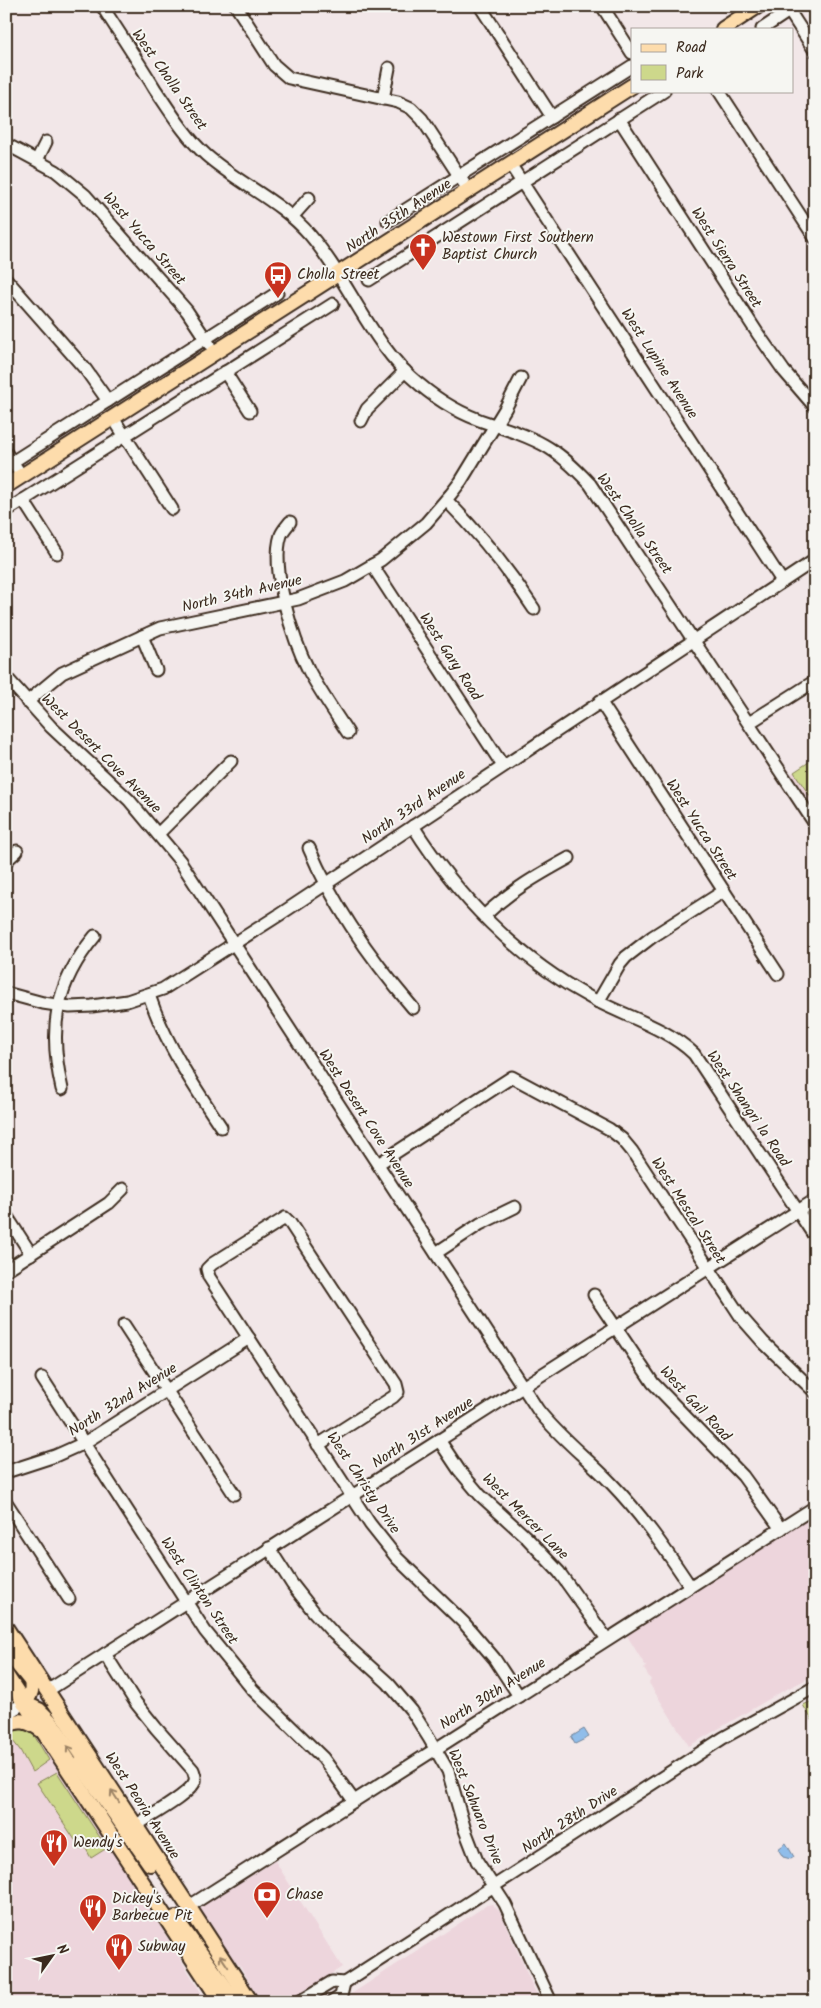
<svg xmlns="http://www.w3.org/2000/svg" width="821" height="2008" font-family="Kalam,sans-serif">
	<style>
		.built { fill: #edd5dc }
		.green { fill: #cdd88b; stroke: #848154 }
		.water { fill: #90bdea; stroke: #6e8298 }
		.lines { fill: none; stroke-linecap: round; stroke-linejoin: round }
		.minor-casing { stroke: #3b2a1e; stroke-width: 15 }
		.major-casing { stroke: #3b2a1e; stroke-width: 18 }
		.minor { stroke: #f6f6f2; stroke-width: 11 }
		.major { stroke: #fddcac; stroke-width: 14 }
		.oneway { stroke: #9c8365 }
		.labels { text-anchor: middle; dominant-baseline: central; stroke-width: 4; stroke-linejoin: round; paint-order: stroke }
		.street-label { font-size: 15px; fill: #3b2a1e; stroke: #f6f6f2 }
		.poi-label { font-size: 15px; fill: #3b2a1e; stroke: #f6f6f2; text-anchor: start }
	</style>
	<rect width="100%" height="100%" fill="#f2e7e8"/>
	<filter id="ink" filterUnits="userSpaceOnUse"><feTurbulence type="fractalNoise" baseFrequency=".02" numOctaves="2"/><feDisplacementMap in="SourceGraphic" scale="10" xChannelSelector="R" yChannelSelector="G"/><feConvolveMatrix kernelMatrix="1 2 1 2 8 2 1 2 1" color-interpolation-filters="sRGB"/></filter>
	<g filter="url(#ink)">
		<g class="built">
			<polygon points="815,758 815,810 791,774"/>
			<polygon points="815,1514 815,1675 781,1692 689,1746 649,1683 651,1680 644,1669 646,1667 626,1634"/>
			<polygon points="16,1725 34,1730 142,1897 207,2002 6,2002 6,1730"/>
			<polygon points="275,1861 342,1967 288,2002 260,2002 241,1967 228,1954 202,1916 200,1910 204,1905"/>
			<polygon points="492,1904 500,1912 534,1989 542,2002 339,2002 487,1905"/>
		</g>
		<g class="green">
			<polygon points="815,758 815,804 794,772"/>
			<polygon points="815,1700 815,1725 803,1705"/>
			<polygon points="15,1727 32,1732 49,1760 32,1772 20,1750 6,1732"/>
			<polygon points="57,1772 105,1845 107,1848 91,1858 85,1847 81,1849 37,1783"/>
		</g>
		<g class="water">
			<polygon points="584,1729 589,1737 575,1744 571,1737"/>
			<polygon points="786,1843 794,1857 791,1859 783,1857 778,1849"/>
		</g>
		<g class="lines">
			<g class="minor-casing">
				<g id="minor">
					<path d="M102,6c18,28 36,55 53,83 15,22 30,47 51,66 33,29 75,46 104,80 40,47 61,110 109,149 20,17 44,31 69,39 19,6 38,12 56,22 18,10 32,24 46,39l225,340"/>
					<polyline points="236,6 274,65 289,78 398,102 411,108 422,119 469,191"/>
					<polyline points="480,6 552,117"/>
					<polyline points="602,6 632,53"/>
					<polyline points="786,6 815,51"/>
					<polyline points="762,29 789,11"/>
					<polyline points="719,91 815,238"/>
					<polyline points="383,99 389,68"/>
					<polyline points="619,119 758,334 784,371 815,407"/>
					<polyline points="6,144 56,171 85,195 187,311 209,344"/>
					<polyline points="37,160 46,142"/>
					<polyline points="510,164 782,581"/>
					<polyline points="292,217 309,198"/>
					<polyline points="388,221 632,66"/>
					<polyline points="6,279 86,370 108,401"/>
					<polyline points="369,280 664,91"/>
					<polyline points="225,372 250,411"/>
					<polyline points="113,418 172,509"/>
					<polyline points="361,421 367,409 405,371"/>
					<polyline points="6,453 22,476"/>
					<polyline points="6,466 277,293"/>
					<polyline points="23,500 57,553"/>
					<path d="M446,500c34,34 62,69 88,109"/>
					<polyline points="6,511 333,304"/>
					<path d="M290,522c-3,4 -7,8 -9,13 -11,34 12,105 28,136 12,22 26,42 39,62"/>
					<polyline points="372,565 503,766"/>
					<polyline points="142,636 156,670"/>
					<path d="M6,677l45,50 78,73 51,61 358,549c21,27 49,48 73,73 30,31 55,67 79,103"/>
					<polyline points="600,701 778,974"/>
					<polyline points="27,702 62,673 160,628 298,599 345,581 381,560 426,523 451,494 461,481 505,409 521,378"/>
					<polyline points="749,723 815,681"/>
					<path d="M413,826c44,70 104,132 178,172 33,18 75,29 103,56l121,183"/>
					<polyline points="158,834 231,761"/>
					<path d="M309,848c25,59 62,111 104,160"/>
					<polyline points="6,861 17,851"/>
					<path d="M484,916c26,-25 54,-41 85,-58"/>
					<polyline points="6,993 43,1003 70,1007 92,1006 127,1001 163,989 279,915 815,560"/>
					<path d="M149,995c16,48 44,90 72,132"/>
					<polyline points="598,1002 620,964 626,957 652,937 724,891"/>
					<path d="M62,1089c-14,-60 -7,-105 33,-153"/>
					<polyline points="378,1164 512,1077 609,1129 622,1139 632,1151 741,1317 763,1342 815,1392"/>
					<polyline points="6,1215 31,1254"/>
					<polyline points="436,1253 480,1224 515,1207"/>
					<polyline points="6,1270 109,1203 123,1189"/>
					<polyline points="594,1295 653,1383 743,1476 781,1529"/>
					<polyline points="124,1325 234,1494"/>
					<polyline points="42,1378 205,1631 253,1690 323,1758 354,1801"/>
					<polyline points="439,1440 459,1470 480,1495 527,1538 559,1572 607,1639"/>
					<polyline points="318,1445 393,1397 398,1392 396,1384 290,1223 285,1218 212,1264 207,1269 209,1277 370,1524 397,1558 464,1623 494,1658 519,1696"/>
					<polyline points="6,1472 55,1456 84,1443 249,1338"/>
					<polyline points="6,1502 69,1599"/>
					<polyline points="269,1548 292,1584 314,1612 334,1634 388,1683 412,1711 429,1738 448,1771 465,1830 477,1861 505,1904 551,2002"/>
					<path d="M105,1654l31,49 20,25 37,42c1,3 3,7 2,11 -5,14 -47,36 -60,45"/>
					<polyline points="47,1691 815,1200"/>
					<polyline points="6,1714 24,1703"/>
					<polyline points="188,1907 815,1507"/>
					<polyline points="299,2002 332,1982 344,1983 723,1738 815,1687"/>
					<polyline points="332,2002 341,1996 344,1983"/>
				</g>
			</g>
			<g class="major-casing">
				<g id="major">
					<polyline points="723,29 758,6"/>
					<polyline points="6,486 632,86"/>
					<polyline points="6,1628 251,2002"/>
					<polyline points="6,1650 31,1681"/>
					<polyline points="6,1675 221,2002"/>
					<polyline points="24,1703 39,1710 50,1721 150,1864"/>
					<path d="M24,1703c10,-10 9,-20 4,-33"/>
					<path d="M6,1726c13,-8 23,-5 35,4"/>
					<polyline points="175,1918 236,2002"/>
				</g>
			</g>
			<use href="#minor" class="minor"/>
			<use href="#major" class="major"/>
		</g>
		<defs><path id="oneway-shaft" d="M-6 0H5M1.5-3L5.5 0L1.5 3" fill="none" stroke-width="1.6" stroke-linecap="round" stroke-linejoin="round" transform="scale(1.25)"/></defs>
		<g class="oneway">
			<use href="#oneway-shaft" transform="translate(71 1752) rotate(-124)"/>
			<use href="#oneway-shaft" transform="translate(115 1796) rotate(-123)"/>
			<use href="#oneway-shaft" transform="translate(224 1961) rotate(-124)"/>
		</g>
	</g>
	<defs>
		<g id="church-pin" transform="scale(1.4375)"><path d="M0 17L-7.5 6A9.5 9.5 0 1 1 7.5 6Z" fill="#c8321e" stroke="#f6f6f2"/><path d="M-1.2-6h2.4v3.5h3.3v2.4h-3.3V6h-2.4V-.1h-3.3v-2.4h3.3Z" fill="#fff"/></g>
		<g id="bus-pin" transform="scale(1.4375)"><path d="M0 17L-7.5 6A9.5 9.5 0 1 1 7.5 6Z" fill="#c8321e" stroke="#f6f6f2"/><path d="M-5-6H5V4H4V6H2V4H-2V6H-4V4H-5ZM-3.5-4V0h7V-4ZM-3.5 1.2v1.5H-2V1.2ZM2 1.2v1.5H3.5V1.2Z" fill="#fff"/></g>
		<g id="restaurant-pin" transform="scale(1.4375)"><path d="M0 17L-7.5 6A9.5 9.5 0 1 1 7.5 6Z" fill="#c8321e" stroke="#f6f6f2"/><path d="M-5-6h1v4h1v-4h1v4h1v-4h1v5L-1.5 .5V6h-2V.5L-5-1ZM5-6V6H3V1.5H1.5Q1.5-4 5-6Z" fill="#fff"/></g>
		<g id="bank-pin" transform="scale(1.4375)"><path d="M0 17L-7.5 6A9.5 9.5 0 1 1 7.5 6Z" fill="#c8321e" stroke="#f6f6f2"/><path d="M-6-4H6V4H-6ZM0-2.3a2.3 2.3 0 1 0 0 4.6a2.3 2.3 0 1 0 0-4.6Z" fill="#fff"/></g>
	</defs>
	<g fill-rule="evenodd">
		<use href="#church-pin" x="423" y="247"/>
		<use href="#bus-pin" x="278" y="275"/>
		<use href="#restaurant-pin" x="54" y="1843"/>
		<use href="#bank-pin" x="267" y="1895"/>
		<use href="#restaurant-pin" x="93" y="1908"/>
		<use href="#restaurant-pin" x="119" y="1947"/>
	</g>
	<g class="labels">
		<g class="street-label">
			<text transform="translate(169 80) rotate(55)">West Cholla Street</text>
			<text transform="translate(399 216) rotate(-33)">North 35th Avenue</text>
			<text transform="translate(144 239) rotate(49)">West Yucca Street</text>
			<text transform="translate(726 258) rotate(57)">West Sierra Street</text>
			<text transform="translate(659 364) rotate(57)">West Lupine Avenue</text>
			<text transform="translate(634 524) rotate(55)">West Cholla Street</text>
			<text transform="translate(242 594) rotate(-13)">North 34th Avenue</text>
			<text transform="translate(450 657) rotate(57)">West Gary Road</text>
			<text transform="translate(101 754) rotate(45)">West Desert Cove Avenue</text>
			<text transform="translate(414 807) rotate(-34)">North 33rd Avenue</text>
			<text transform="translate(701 830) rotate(57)">West Yucca Street</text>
			<text transform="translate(748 1109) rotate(56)">West Shangri la Road</text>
			<text transform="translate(366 1119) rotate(57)">West Desert Cove Avenue</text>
			<text transform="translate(688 1211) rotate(57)">West Mescal Street</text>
			<text transform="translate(123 1400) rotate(-32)">North 32nd Avenue</text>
			<text transform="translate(695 1404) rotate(47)">West Gail Road</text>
			<text transform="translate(423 1433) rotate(-33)">North 31st Avenue</text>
			<text transform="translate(363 1483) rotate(56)">West Christy Drive</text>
			<text transform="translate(525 1517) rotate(45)">West Mercer Lane</text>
			<text transform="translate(199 1591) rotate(56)">West Clinton Street</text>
			<text transform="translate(493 1694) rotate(-32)">North 30th Avenue</text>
			<text transform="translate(142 1806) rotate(57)">West Peoria Avenue</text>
			<text transform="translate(475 1807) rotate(68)">West Sahuaro Drive</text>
			<text transform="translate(570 1820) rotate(-33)">North 28th Drive</text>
		</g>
		<g class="poi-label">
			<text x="442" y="238">Westown First Southern<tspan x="442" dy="17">Baptist Church</tspan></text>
			<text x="297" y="275">Cholla Street</text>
			<text x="73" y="1843">Wendy's</text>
			<text x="286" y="1895">Chase</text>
			<text x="112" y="1899">Dickey's<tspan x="112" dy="17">Barbecue Pit</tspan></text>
			<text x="138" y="1947">Subway</text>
		</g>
	</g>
	<rect width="821" height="2008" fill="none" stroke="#f6f6f2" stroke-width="25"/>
	<rect x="12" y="12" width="796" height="1983" fill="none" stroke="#3b2a1e" stroke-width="2" filter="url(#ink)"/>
	<rect x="631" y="28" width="162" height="65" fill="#f6f6f2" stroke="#aba49d"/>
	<rect x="641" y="44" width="25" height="8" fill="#fddcac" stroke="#aba49d"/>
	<text x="676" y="52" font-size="15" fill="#3b2a1e">Road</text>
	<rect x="641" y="65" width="25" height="15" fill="#cdd88b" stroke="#aba49d"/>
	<text x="676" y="78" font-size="15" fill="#3b2a1e">Park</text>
	<g transform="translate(52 1956) rotate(57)" stroke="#f6f6f2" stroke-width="4" paint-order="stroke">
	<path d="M0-4L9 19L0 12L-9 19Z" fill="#3b2a1e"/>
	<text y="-8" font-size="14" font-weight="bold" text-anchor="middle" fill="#3b2a1e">N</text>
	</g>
</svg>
